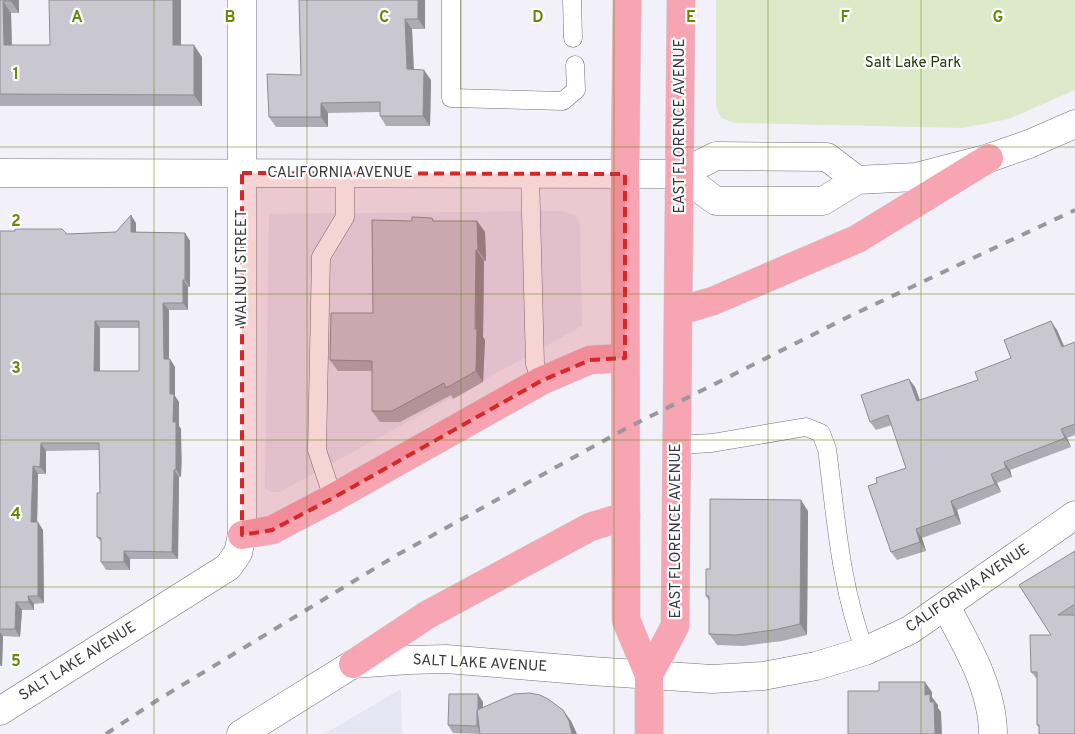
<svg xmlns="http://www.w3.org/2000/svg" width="1075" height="734" font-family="Overpass,sans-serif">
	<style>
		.built { fill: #e6e5f4 }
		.green { fill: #ddeaca }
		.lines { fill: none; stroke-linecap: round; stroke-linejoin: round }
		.lane-casing { stroke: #727179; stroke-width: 19 }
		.street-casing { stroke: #727179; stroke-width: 29 }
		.secondary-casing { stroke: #727179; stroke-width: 29 }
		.primary-casing { stroke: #d0d0d0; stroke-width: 29 }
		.lane { stroke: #fff; stroke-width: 18 }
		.street { stroke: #fff; stroke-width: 28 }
		.secondary { stroke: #fff; stroke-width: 28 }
		.primary { stroke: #f7a4b3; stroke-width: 28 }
		.rail { stroke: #98989e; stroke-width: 4; stroke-dasharray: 9 9; stroke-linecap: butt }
		.wall { fill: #adacb4; fill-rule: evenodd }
		.shaded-wall { fill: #8d8c92 }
		.building { fill: #c9c8d1; stroke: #8d8c92; fill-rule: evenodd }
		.marked { fill: #d62828; fill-opacity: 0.2; stroke: #d62828; stroke-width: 4; stroke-dasharray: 10 6; stroke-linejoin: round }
		.grid { fill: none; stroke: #67890b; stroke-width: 1; stroke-opacity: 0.55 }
		.labels { text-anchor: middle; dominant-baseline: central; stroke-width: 4.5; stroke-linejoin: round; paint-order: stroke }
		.park-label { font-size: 15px; fill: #273602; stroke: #fff }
		.street-label { font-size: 15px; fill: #3a3a3d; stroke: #fff }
		.grid-label { font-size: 16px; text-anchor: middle; font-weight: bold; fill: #67890b; stroke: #fff; stroke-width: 4.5; stroke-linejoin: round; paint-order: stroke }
	</style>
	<rect width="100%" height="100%" fill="#f2f1fa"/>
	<g class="built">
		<polygon points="563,211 576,216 580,225 582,326 280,492 270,492 265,487 269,214"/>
		<polygon points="401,689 402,734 324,734"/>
	</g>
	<polygon class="green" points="716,0 1075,0 1075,90 1009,119 963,128 735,123 721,118 716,106"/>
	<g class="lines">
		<g class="lane-casing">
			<g id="lane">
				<polyline points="451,0 451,98 563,101 576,90 575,65"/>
				<polyline points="572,0 573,38"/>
				<polyline points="530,174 535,364 541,381"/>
				<path d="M677,445l35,-2 94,-16 15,6 6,16c9,68 13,137 38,202"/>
				<polyline points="333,498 317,450 321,257 345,217 345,173"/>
			</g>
		</g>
		<g class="street-casing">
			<g id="street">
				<polyline points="242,0 242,535"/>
				<path d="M946,607c21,38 47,83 47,127"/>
			</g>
		</g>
		<g class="secondary-casing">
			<g id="secondary">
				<polyline points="0,173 680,174 716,156 827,157 857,180"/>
				<polyline points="680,174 716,201 823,201 857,180 916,177 989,158 1029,144 1075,124"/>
				<polyline points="0,711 228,567 238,553 242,535"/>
				<polyline points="241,734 353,664 409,660 446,659 591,671 712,679 763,676 816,666 865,651 910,630 1075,515"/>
			</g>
		</g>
		<g class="primary-casing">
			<g id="primary">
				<polyline points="627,0 625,174 626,620 649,675 649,734"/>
				<polyline points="679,311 713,301 857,239 989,158"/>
				<polyline points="242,535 272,530 333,498 541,381 590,360 625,358"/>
				<polyline points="353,664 427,615 590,527 626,516"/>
				<polyline points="649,675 675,626 681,0"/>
			</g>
		</g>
		<use href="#lane" class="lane"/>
		<use href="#street" class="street"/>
		<use href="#secondary" class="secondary"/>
		<use href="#primary" class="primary"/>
		<polyline class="rail" points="106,734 156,701 397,555 625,429 850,316 1075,210"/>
	</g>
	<g class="wall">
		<polygon points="0,0 19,0 19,13 11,13 12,45 50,45 181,0 181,45 202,57 202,106 0,106"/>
		<polygon points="299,0 425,0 425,29 412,29 414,69 431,80 430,126 386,126 380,116 380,112 328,113 328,127 276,127 269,117 301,75"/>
		<polygon points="434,221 477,221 485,232 486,261 484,261 483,337 485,340 483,382 453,399 451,395 400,422 380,422 372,411 372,371 338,371 330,360 373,313"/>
		<path d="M136,223v9l49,1 5,8v46h-2v23h-19v49l6,8v29l4,6v24l2,3 1,33 -1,15h-2l-1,82h-48v11h-24l-5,-8v-20l-4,-5 3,-44 -1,-43 -53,1v23h-8l-1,48 6,8 1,73 -10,1v6h-12l-2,27 -17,-1 -1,30h-2v-435l67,3 49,-2zM100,328h39v43h-39z"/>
		<polygon points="1057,330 1064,346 1075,342 1075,435 1067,438 1071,447 1010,470 1012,477 997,483 1001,492 957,510 961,524 922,538 926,551 897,560 891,552 877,483 906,468 892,425 876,430 870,422 915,387 920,400 978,380 1011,358"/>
		<polygon points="808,511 807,635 782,641 743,646 717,645 709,634 709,601 706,596 710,569"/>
		<polygon points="1075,551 1075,734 1039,728 1037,725 1037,679 1031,672 1051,635"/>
		<polygon points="483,702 483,707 571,721 577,734 480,734 453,733 448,725"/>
	</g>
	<g class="shaded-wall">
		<polygon points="11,0 19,0 19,13 11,1"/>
		<polygon points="173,0 181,0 181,57 173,45"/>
		<polygon points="418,0 425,0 425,29 418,19"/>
		<polygon points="3,1 11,13 12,57 4,45"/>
		<polygon points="405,19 412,29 414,79 407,69"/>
		<polygon points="194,45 202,57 202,106 194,95"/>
		<polygon points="424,70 431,80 430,126 423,116"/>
		<polygon points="321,103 328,113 328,127 321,117"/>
		<polygon points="131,215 136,223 136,240 131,232"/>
		<polygon points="477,221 485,232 486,261 478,250"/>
		<polygon points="185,233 190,241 190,287 185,280"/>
		<polygon points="476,250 484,261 483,337 485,340 483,382 476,371"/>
		<polygon points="183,280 188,287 188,310 183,303"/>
		<polygon points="163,303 169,310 169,366 164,359"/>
		<polygon points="95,321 100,328 100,379 94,371"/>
		<polygon points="1051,321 1057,330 1068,356 1062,347"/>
		<polygon points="170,359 175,367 175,396 179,402 179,426 181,429 181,477 176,469 173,422 170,394"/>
		<polygon points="909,379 915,387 923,410 917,401"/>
		<polygon points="1061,429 1067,438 1071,447 1065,438"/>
		<polygon points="41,443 46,451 46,474 40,467"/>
		<polygon points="1004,462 1010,470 1012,477 1006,468"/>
		<polygon points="33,466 38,474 37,530 31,522"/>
		<polygon points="174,470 179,477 178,559 172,552"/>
		<polygon points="991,474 997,483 1001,492 995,484"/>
		<polygon points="801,500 808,511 807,635 800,624"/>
		<polygon points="951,501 957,510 961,524 955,515"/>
		<polygon points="38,522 43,530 44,603 38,596"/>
		<polygon points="916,529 922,538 926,551 920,542"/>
		<polygon points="124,551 130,559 130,570 124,562"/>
		<polygon points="28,596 34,604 34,610 29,602"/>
		<polygon points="16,602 22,610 20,637 15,629"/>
		<polygon points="0,632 3,636 2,666 0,664"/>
		<polygon points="925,682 932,692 932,697 938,705 938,708 941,712 942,734 935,734 925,695"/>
		<polygon points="478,694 483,702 483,734 477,726"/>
		<polygon points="563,710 571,721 577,734 572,734"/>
	</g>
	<g class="building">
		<polygon points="0,0 11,0 11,1 3,1 4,45 50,45 49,0 173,0 173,45 194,45 194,95 0,94"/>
		<polygon points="299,0 418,0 418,19 405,19 407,69 424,70 423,116 380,116 380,102 321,103 321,117 269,117 267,74 301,75"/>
		<path d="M131,215v17l54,1v47h-2v23h-20l1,56h6v35h4l-1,28h3v47l-2,1 -2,82 -48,-1v11h-23v-24l-4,-1v-44h3l-1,-50h-58l-1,24 -7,-1 -2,56h7v74h-10l1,6h-13l-1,27h-15v-398h15v-2h47l5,5 49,-2zM95,321h44v50h-45z"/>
		<polygon points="412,217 432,218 433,221 477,221 478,250 476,250 475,329 477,329 476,371 446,388 444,383 392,411 372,411 372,361 330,360 331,313 373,313 372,220 412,221"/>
		<polygon points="1051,321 1062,347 1075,342 1075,424 1061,429 1065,438 1004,462 1006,468 991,474 995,484 951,501 955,515 916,529 920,542 891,552 868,486 877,483 876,478 906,468 888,415 870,422 861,395 909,379 917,401 978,380 975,372 1011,358 1004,340"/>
		<polygon points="710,499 801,500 800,624 774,630 736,635 709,634 709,596 706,596 706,569 710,569"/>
		<polygon points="1075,551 1075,604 1058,615 1075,615 1075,734 1039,734 1039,725 1037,725 1037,672 1031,672 1030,635 1051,635 1019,585"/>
		<polygon points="879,682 925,682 925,695 930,694 930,702 934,702 935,734 848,734 848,691 879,691"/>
		<polygon points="530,693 540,695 548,699 563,710 569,721 572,734 480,734 477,710 514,694"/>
		<polygon points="449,694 478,694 478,709 477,710 477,726 448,725"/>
	</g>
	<path class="marked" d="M242,173l383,1v184l-35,2 -49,21 -208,117 -61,32 -30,5z"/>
	<path class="grid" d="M154,0v734M307,0v734M461,0v734M614,0v734M768,0v734M921,0v734M0,147h1075M0,294h1075M0,440h1075M0,587h1075"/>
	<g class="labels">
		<g class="park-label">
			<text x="913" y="63">Salt Lake Park</text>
		</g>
		<g class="street-label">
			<text transform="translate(680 126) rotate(-90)">EAST FLORENCE AVENUE</text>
			<text x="340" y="173">CALIFORNIA AVENUE</text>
			<text transform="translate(242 268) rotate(-90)">WALNUT STREET</text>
			<text transform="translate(676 531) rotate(-90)">EAST FLORENCE AVENUE</text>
			<text transform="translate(968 589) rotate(-34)">CALIFORNIA AVENUE</text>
			<text transform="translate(78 662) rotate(-32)">SALT LAKE AVENUE</text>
			<text transform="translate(480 664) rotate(3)">SALT LAKE AVENUE</text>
		</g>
	</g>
	<g class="grid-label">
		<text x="77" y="22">A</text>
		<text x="230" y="22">B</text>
		<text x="384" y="22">C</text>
		<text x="538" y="22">D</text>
		<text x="691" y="22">E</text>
		<text x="845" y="22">F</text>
		<text x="998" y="22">G</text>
		<text x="16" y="79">1</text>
		<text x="16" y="226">2</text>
		<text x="16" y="373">3</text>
		<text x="16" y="519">4</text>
		<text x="16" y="666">5</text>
	</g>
</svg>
